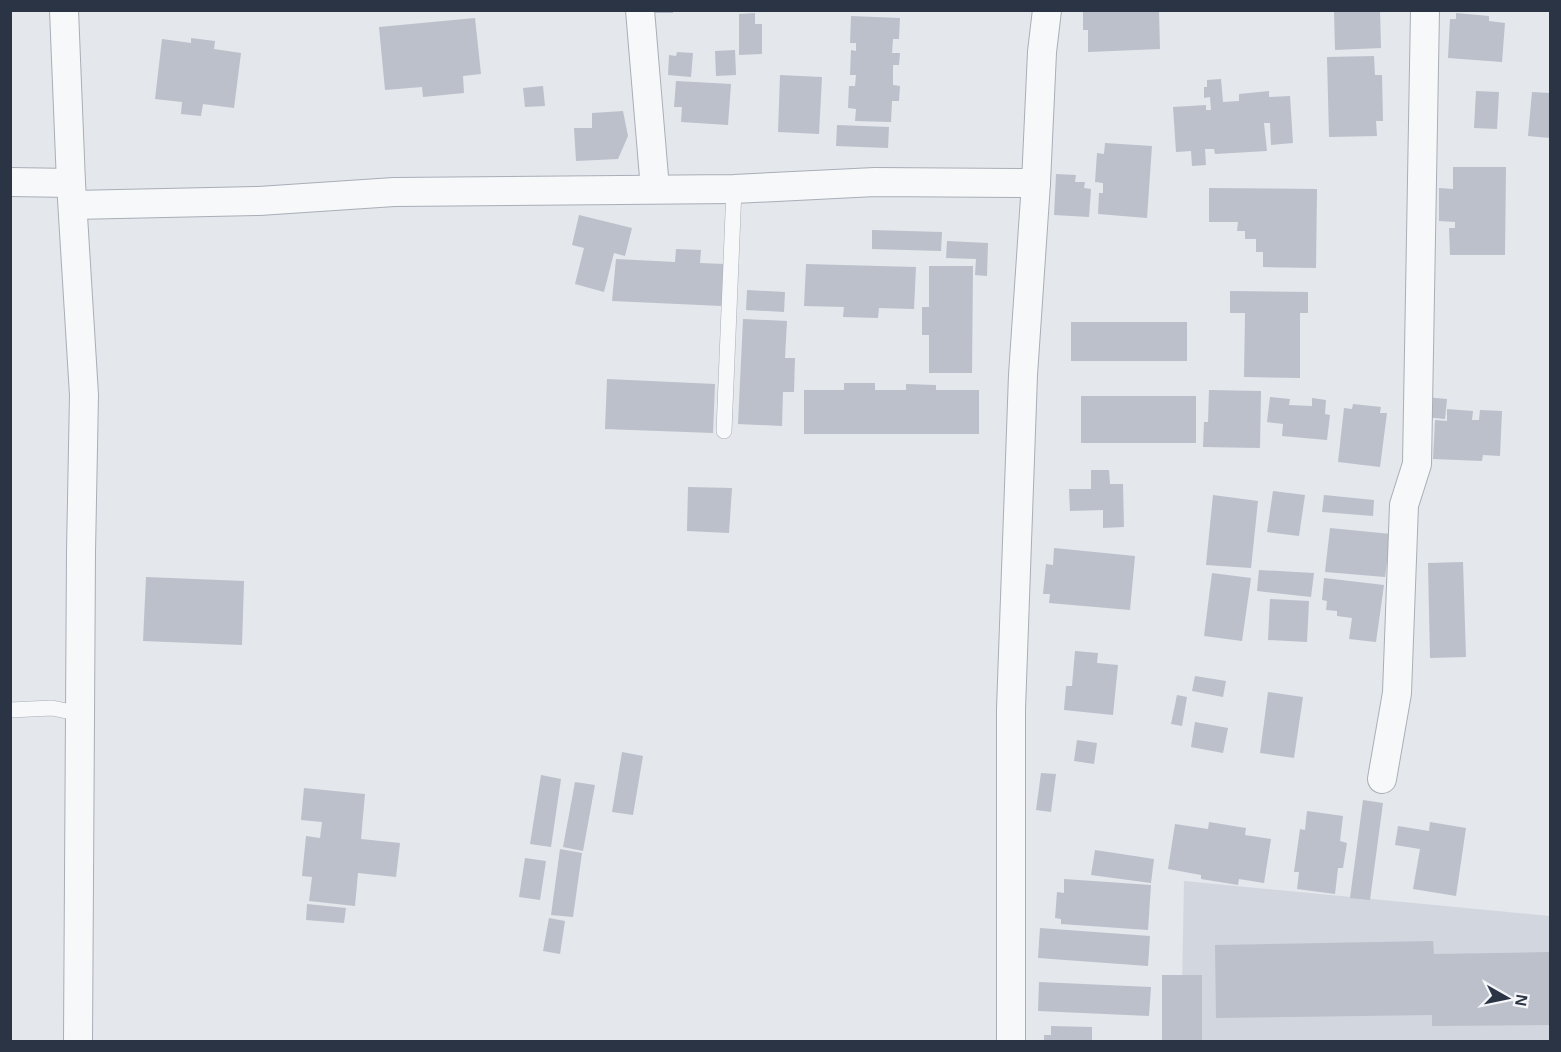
<svg xmlns="http://www.w3.org/2000/svg" width="1561" height="1052" font-family="Arial,sans-serif">
	<style>
		.built { fill: #d2d6de }
		.building { fill: #bbc0ca }
		.lines { fill: none; stroke-linecap: round; stroke-linejoin: round }
		.service-casing { stroke: #a9aeb7; stroke-width: 16 }
		.minor-casing { stroke: #a9aeb7; stroke-width: 30 }
		.service { stroke: #f7f8fa; stroke-width: 15 }
		.minor { stroke: #f7f8fa; stroke-width: 28 }
	</style>
	<rect width="100%" height="100%" fill="#e4e7ec"/>
	<polygon class="built" points="1184,881 1550,916 1550,1041 1181,1042"/>
	<g class="building">
		<rect x="654" y="10" width="19" height="3"/>
		<polygon points="1083,10 1152,10 1152,12 1159,12 1160,49 1088,52 1088,30 1083,30"/>
		<polygon points="1334,10 1380,10 1381,48 1335,50"/>
		<polygon points="755,13 755,24 762,24 762,54 739,55 739,14"/>
		<polygon points="1456,13 1489,16 1489,21 1505,23 1502,62 1448,58 1450,19 1456,19"/>
		<polygon points="851,16 900,18 899,39 893,39 892,53 900,53 899,65 893,65 893,85 900,86 899,101 892,101 891,122 855,121 856,109 848,108 849,86 855,86 856,75 850,75 851,50 856,51 856,43 850,43"/>
		<polygon points="475,18 481,74 463,76 464,93 423,97 422,87 385,90 379,27"/>
		<polygon points="191,38 215,41 214,49 241,53 234,108 203,104 201,116 181,114 182,102 155,99 162,39 191,43"/>
		<polygon points="735,50 736,75 716,76 715,51"/>
		<polygon points="677,52 693,53 691,77 668,75 669,55 676,56"/>
		<polygon points="1374,56 1375,75 1382,75 1383,121 1376,121 1377,136 1329,137 1327,57"/>
		<polygon points="780,75 822,77 819,134 778,132"/>
		<polygon points="1221,79 1223,102 1239,101 1239,94 1269,91 1269,97 1290,96 1293,143 1271,145 1270,123 1264,123 1267,151 1215,154 1214,149 1205,149 1206,165 1192,166 1191,151 1176,152 1173,107 1206,105 1206,110 1211,110 1210,97 1204,98 1204,87 1207,87 1207,80"/>
		<polygon points="676,81 731,84 728,125 681,122 682,107 674,107"/>
		<polygon points="543,86 545,106 525,107 523,88"/>
		<polygon points="1476,91 1499,92 1497,129 1474,128"/>
		<polygon points="1532,92 1550,93 1550,138 1528,136"/>
		<polygon points="623,111 628,136 618,159 576,161 574,128 592,128 592,113"/>
		<polygon points="837,125 889,127 888,148 836,146"/>
		<polygon points="1105,143 1152,146 1147,218 1098,214 1099,193 1103,193 1103,183 1095,182 1097,153 1104,154"/>
		<polygon points="1453,167 1506,167 1505,255 1450,255 1449,228 1455,228 1455,222 1439,221 1439,188 1453,189"/>
		<polygon points="1056,174 1076,175 1075,182 1085,182 1084,188 1091,189 1089,217 1054,215"/>
		<polygon points="1209,188 1317,189 1316,268 1263,267 1263,252 1256,252 1256,239 1245,239 1245,231 1237,231 1238,222 1209,222"/>
		<polygon points="579,215 632,228 625,256 614,253 604,292 575,284 584,248 572,245"/>
		<polygon points="872,230 942,232 941,251 872,249"/>
		<polygon points="947,241 988,243 987,276 975,275 976,259 946,258"/>
		<polygon points="676,249 701,250 700,263 724,264 722,306 612,301 616,259 675,262"/>
		<polygon points="806,264 916,267 914,309 879,308 878,318 843,317 844,307 804,306"/>
		<polygon points="929,266 973,266 972,373 929,373 929,335 922,335 922,307 929,307"/>
		<polygon points="747,290 785,292 784,312 746,310"/>
		<polygon points="1230,291 1308,292 1308,313 1300,313 1300,378 1244,377 1245,313 1230,313"/>
		<polygon points="743,319 787,321 785,358 795,358 794,392 783,392 782,426 738,424"/>
		<rect x="1071" y="322" width="116" height="39"/>
		<polygon points="607,379 715,384 713,433 605,429"/>
		<polygon points="844,383 875,383 875,390 906,390 906,384 936,385 936,390 979,390 979,434 804,434 804,390 844,390"/>
		<polygon points="1209,390 1261,391 1260,448 1203,447 1204,422 1208,422"/>
		<rect x="1081" y="396" width="115" height="47"/>
		<polygon points="1270,397 1290,399 1289,405 1312,406 1312,398 1326,400 1325,414 1330,415 1327,440 1282,436 1283,424 1267,422"/>
		<polygon points="1425,397 1447,399 1445,419 1424,417"/>
		<polygon points="1353,404 1381,407 1380,413 1387,413 1380,467 1338,462 1344,408 1352,409"/>
		<polygon points="1447,409 1473,411 1472,420 1479,420 1480,410 1502,411 1500,456 1483,455 1482,461 1433,459 1435,420 1447,421"/>
		<polygon points="1091,470 1109,470 1110,484 1123,484 1124,527 1103,528 1103,510 1070,511 1069,489 1091,489"/>
		<polygon points="688,487 732,488 729,533 687,531"/>
		<polygon points="1273,491 1305,495 1299,536 1267,532"/>
		<polygon points="1213,495 1258,501 1251,568 1206,565"/>
		<polygon points="1324,495 1374,500 1373,516 1322,512"/>
		<polygon points="1330,528 1391,534 1385,577 1325,572"/>
		<polygon points="1054,548 1135,556 1130,610 1049,603 1050,594 1043,594 1046,564 1053,565"/>
		<polygon points="1463,562 1466,657 1430,658 1428,563"/>
		<polygon points="1259,570 1314,573 1311,597 1257,591"/>
		<polygon points="1212,573 1251,578 1242,641 1204,636"/>
		<polygon points="146,577 244,581 242,645 143,641"/>
		<polygon points="1324,578 1384,585 1376,642 1349,639 1352,618 1337,616 1337,611 1326,610 1327,601 1322,600"/>
		<polygon points="1270,599 1309,601 1307,642 1268,640"/>
		<polygon points="1075,651 1098,653 1097,663 1118,665 1113,715 1064,710 1066,686 1072,686"/>
		<polygon points="1195,676 1226,681 1223,697 1192,691"/>
		<polygon points="1268,692 1303,697 1294,758 1260,753"/>
		<polygon points="1177,695 1187,697 1182,726 1171,724"/>
		<polygon points="1195,722 1228,728 1223,753 1191,747"/>
		<polygon points="1077,740 1097,743 1094,764 1074,761"/>
		<polygon points="622,752 643,756 633,815 612,812"/>
		<polygon points="1041,773 1056,774 1051,812 1036,810"/>
		<polygon points="541,775 561,779 551,847 530,844"/>
		<polygon points="575,782 595,785 583,851 563,847"/>
		<polygon points="304,788 365,794 361,839 400,843 396,877 358,873 355,906 309,901 312,877 302,876 306,836 320,838 322,822 301,820"/>
		<polygon points="1363,800 1383,803 1370,900 1350,898"/>
		<polygon points="1307,811 1343,816 1340,841 1347,843 1343,868 1338,868 1335,894 1297,889 1299,872 1294,872 1300,829 1305,830"/>
		<polygon points="1209,822 1246,828 1245,835 1271,839 1264,883 1239,879 1238,885 1201,879 1201,875 1168,869 1175,824 1208,829"/>
		<polygon points="1430,822 1466,828 1456,896 1413,889 1420,849 1395,845 1398,826 1429,831"/>
		<polygon points="560,849 582,853 573,917 551,915"/>
		<polygon points="1095,850 1154,859 1151,883 1091,875"/>
		<polygon points="525,858 546,861 540,900 519,897"/>
		<polygon points="1064,879 1151,885 1148,930 1061,924 1061,919 1055,918 1057,892 1064,893"/>
		<polygon points="307,904 346,908 344,923 306,920"/>
		<polygon points="549,918 565,921 560,954 543,951"/>
		<polygon points="1040,928 1150,936 1148,966 1038,958"/>
		<polygon points="1433,941 1434,954 1550,952 1550,1025 1432,1026 1432,1015 1216,1018 1215,945"/>
		<rect x="1162" y="975" width="40" height="67"/>
		<polygon points="1039,982 1151,987 1149,1016 1038,1011"/>
		<polygon points="1051,1026 1092,1027 1092,1042 1044,1042 1044,1035 1051,1035"/>
	</g>
	<g class="lines">
		<g class="service-casing">
			<g id="service">
				<polyline points="724,431 734,189"/>
				<polyline points="10,710 52,708 81,714"/>
			</g>
		</g>
		<g class="minor-casing">
			<g id="minor">
				<polyline points="64,10 71,183 84,395 81,552 78,1042"/>
				<polyline points="640,10 655,189"/>
				<polyline points="10,182 71,183"/>
				<polyline points="73,205 259,201 394,192 734,189 875,182 1036,183"/>
				<polyline points="1382,779 1397,693 1404,505 1417,464 1425,10"/>
				<polyline points="1011,1042 1011,709 1023,375 1036,183 1042,52 1047,10"/>
			</g>
		</g>
		<use href="#service" class="service"/>
		<use href="#minor" class="minor"/>
	</g>
	<rect width="1561" height="1052" fill="none" stroke="#2b3445" stroke-width="24"/>
	<g transform="translate(1507 998) rotate(99)" stroke="#f4f6f9" stroke-width="4.5" paint-order="stroke">
	<path d="M0-4.5L10 22L0 15L-10 22Z" fill="#2b3445"/>
	<text y="-9" font-size="16" font-weight="bold" text-anchor="middle" fill="#2b3445">N</text>
	</g>
</svg>
